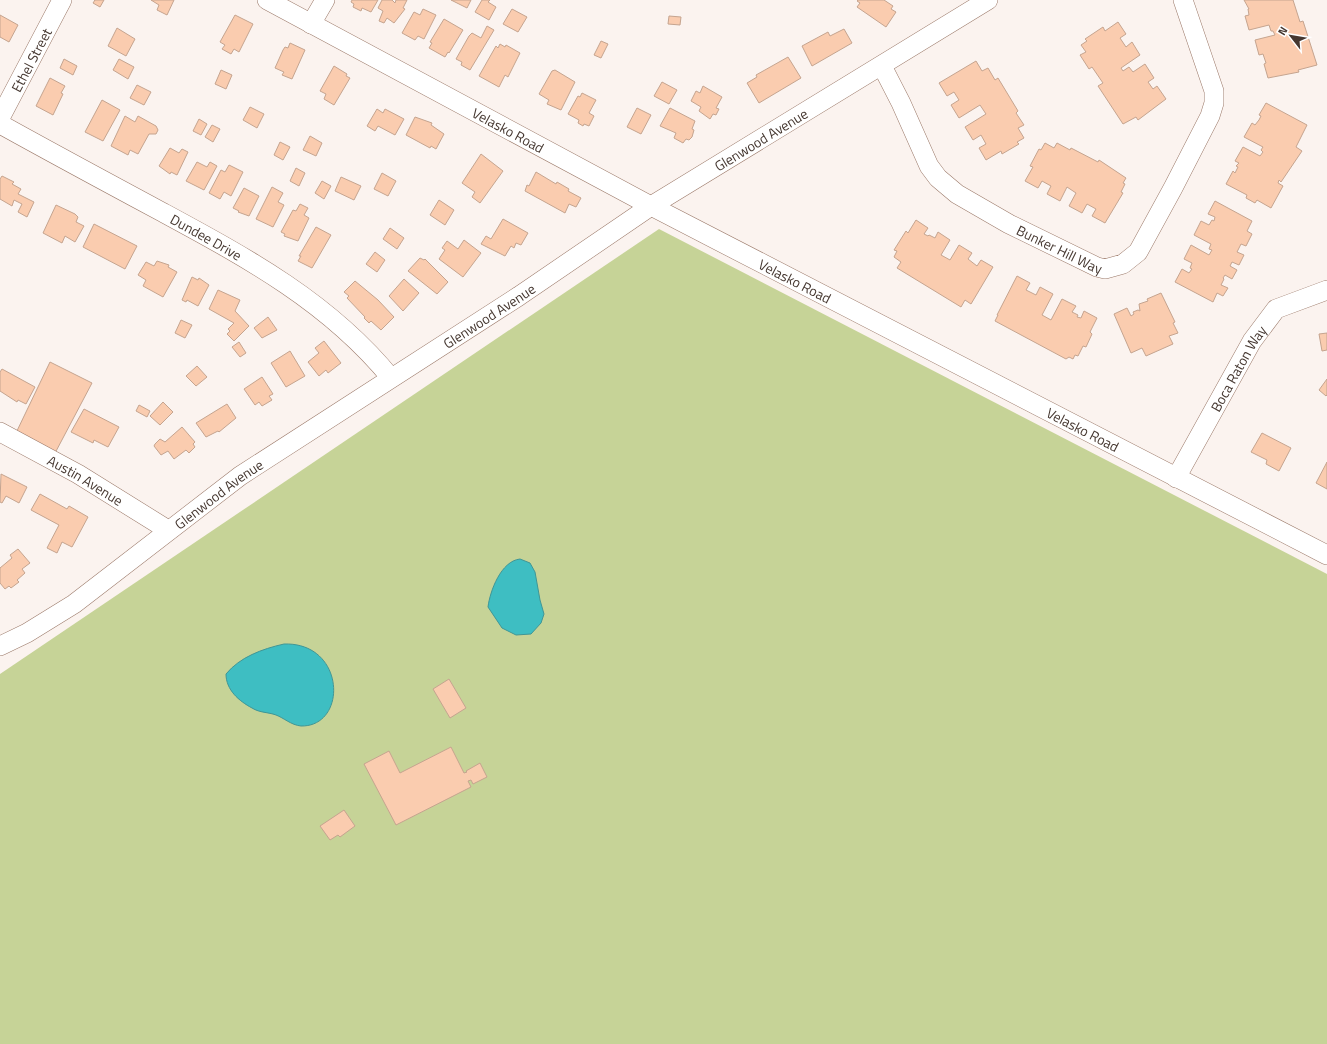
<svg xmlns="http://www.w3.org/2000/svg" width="1327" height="1044" font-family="'Titillium Web',sans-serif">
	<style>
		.green { fill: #c6d397 }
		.water { fill: #3ebec2; stroke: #409696 }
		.building { fill: #faccaf; stroke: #c5a48f }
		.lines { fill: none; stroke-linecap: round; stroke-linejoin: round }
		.minor-casing { stroke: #9b7969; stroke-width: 20 }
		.minor { stroke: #fff; stroke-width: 19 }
		.labels { text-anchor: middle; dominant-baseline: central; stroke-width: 4; stroke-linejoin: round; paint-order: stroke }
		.street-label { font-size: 14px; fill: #453730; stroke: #fff }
	</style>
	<rect width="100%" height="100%" fill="#fbf3ef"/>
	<polygon class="green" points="659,229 1327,574 1327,1044 0,1044 0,674"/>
	<g class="water">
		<path d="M520,559l10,4 5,9 5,28 4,14 -3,9 -10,11 -15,1 -14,-7 -14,-21c2,-16 13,-46 32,-48z"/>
		<path d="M284,644c62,-2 64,83 17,82 -10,-1 -17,-8 -25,-11 -8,-3 -16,-2 -24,-7 -13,-7 -26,-18 -26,-34 14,-17 36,-25 58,-30z"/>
	</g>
	<g class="building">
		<polygon points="95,0 94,0 104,0 100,7 93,3"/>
		<polygon points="151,0 174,0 167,15 157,10 159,5"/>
		<polygon points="352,0 378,0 371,12 362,8 361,11 353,7 354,4 351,2"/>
		<polygon points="382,0 392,0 395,3 396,0 407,0 403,8 405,9 394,23 387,18 384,23 379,21 383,11 378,8"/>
		<polygon points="451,0 471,0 467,8"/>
		<polygon points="482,0 490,0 488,2 496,7 489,20 475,12"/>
		<polygon points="858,0 884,0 893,6 891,9 896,12 886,27 857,7 860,3 857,1"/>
		<polygon points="1244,0 1293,0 1300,22 1303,21 1317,65 1298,70 1299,72 1268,78 1264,64 1266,63 1263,54 1259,55 1255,40 1275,35 1273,31 1271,31 1269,25 1249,30 1245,16 1249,15 1248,9 1249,9"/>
		<polygon points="423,9 436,15 424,39 418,36 415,40 402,33 414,12 420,15"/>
		<polygon points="512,9 527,17 518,32 503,24"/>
		<polygon points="0,15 18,25 9,42 0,37"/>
		<polygon points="235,15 253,24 239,52 234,49 231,54 222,49 225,45 220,42"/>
		<polygon points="669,16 681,17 680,25 668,24"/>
		<polygon points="444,19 463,30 449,53 448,52 445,57 429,48 432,43 430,42"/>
		<polygon points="1118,22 1126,34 1120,38 1126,47 1132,42 1140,55 1121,68 1123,71 1129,67 1133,72 1145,64 1154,78 1148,82 1153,89 1157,86 1166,99 1138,120 1136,117 1123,124 1098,86 1103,83 1092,67 1089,69 1080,55 1086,52 1081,45 1087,41 1085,39 1103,27 1105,31"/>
		<polygon points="487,26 494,30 470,70 461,65 462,62 456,59 469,36 472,33 481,38"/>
		<polygon points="117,28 135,39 126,56 108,46"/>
		<polygon points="844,29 852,43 812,66 802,46 828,32 830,36"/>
		<polygon points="601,41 608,44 601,58 594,55"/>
		<polygon points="290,43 305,50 292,79 282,75 284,72 275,68 283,50 285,47 288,48"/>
		<polygon points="500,44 505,47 506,45 520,53 508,77 505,75 499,87 479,76 496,46 498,48"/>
		<polygon points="788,57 801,78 759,103 747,83 757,77 756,75"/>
		<polygon points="64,59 77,66 73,75 60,68"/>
		<polygon points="119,59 134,67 128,79 113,70"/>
		<polygon points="976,61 982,71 988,68 995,80 998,78 1018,111 1016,113 1024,125 1018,128 1024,138 1017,142 1019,144 1002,154 1001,151 986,160 979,148 986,144 981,135 973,140 965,127 986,114 980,105 959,118 951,105 959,100 954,92 947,96 939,83"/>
		<polygon points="334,66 347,74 346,76 350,78 334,105 324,99 326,94 320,91"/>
		<polygon points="221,70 232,75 226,89 215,84"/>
		<polygon points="555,70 575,82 561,110 547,104 549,100 539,94 552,71"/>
		<polygon points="50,78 65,86 61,93 63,94 53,115 36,106"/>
		<polygon points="662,82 677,90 669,104 654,96"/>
		<polygon points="137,85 151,92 144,105 130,98"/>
		<polygon points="703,86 722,97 716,108 719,109 716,115 713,114 710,119 699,111 701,107 691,101 696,91 700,93"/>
		<polygon points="582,93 596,100 589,113 594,116 589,126 584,124 583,126 578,123 579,120 568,114 578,96 580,97"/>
		<polygon points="102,100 120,110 103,141 85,132"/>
		<polygon points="1266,103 1307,125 1296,147 1302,151 1281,182 1279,180 1278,183 1283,186 1271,208 1257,200 1255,203 1246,198 1247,195 1226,184 1233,171 1235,173 1238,167 1236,166 1239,163 1235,161 1243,147 1260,156 1263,152 1261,150 1263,147 1244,137 1252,123 1255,125 1259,120 1261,116 1259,115"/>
		<polygon points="250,107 264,114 257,128 243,120"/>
		<polygon points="637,108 651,115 641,134 627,127"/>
		<polygon points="670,108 695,121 692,129 694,130 692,137 689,140 686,139 683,143 674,138 676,133 660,126"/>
		<polygon points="377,109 383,113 385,109 404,119 395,135 378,126 375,131 367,126"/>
		<polygon points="125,116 135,122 138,116 156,126 158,130 156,134 149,134 138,154 130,150 128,155 111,146"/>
		<polygon points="415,117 432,123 431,125 444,134 436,149 431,146 430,148 406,135"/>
		<polygon points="199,119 207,124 201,135 193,131"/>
		<polygon points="212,125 220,129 213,142 205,137"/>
		<polygon points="310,136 322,143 316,156 303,150"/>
		<polygon points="280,142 290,147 283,160 274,155"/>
		<polygon points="1045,143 1054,148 1057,143 1070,150 1071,148 1098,162 1099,160 1126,178 1123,183 1125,184 1121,192 1123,193 1105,223 1092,216 1096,209 1087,204 1082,213 1069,206 1076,193 1067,187 1060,201 1047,194 1051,186 1042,181 1038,188 1025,181 1033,167 1030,166 1039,149 1041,150"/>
		<polygon points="170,148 179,153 182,149 188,152 177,175 171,172 170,174 159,166"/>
		<polygon points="481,154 503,171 480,203 472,197 475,192 462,183"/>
		<polygon points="197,162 207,167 210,162 217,166 204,190 186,181"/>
		<polygon points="229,165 243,172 231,196 224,192 220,199 209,193 221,170 225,172"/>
		<polygon points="296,168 305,173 299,186 290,181"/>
		<polygon points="536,172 556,184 557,182 569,189 568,191 581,198 576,207 569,204 565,213 525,191 527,185 529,186"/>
		<polygon points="382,173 396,181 388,196 374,189"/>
		<polygon points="2,176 14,182 12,184 21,189 18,194 34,202 27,217 18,212 22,204 14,200 12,206 0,199 0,179"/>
		<polygon points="341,177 361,186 354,200 335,191"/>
		<polygon points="322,181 331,186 324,199 315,193"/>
		<polygon points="272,187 283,193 278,202 284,205 273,227 256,219"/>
		<polygon points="244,188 259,196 249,216 238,212 239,211 233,208"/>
		<polygon points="439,200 454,210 445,225 430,215"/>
		<polygon points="1215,201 1252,221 1247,231 1252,234 1246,246 1241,244 1237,252 1244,255 1239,265 1232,262 1230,266 1237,270 1232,279 1225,275 1223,278 1224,279 1221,285 1228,288 1223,296 1217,293 1213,302 1175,282 1182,269 1189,273 1192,269 1190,268 1192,263 1184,259 1191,245 1209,255 1212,250 1209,249 1211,244 1194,235 1201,221 1209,225 1212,220 1214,221 1215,217 1208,214"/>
		<polygon points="300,204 308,208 304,215 309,218 298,241 284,236 285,234 281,232 293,210 296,211"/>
		<polygon points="56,205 75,214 78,217 76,222 84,226 75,242 65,236 62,243 43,233"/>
		<polygon points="503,219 528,233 521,245 516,243 514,248 511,246 505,256 481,244 486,236 491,239"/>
		<polygon points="916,220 928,228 924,234 928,236 929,235 935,238 938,232 950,240 941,255 950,260 959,245 972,253 968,259 977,266 981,260 993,267 971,304 965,300 961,307 897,268 901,262 894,257 897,251 894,250 906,231 908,233"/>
		<polygon points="94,224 137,246 125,269 83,247"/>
		<polygon points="316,227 331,235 312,268 298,261 301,256 299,256"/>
		<polygon points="390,228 404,238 397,249 383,239"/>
		<polygon points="464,240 481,253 463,277 439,259 445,250 442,248 447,241 458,249"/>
		<polygon points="375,252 385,260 377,272 366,264"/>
		<polygon points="420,258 424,260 425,259 448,282 437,294 408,271"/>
		<polygon points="157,261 169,265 168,267 177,272 163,297 143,286 146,280 138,275 146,262 154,266"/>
		<polygon points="1017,276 1030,283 1026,290 1036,295 1040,287 1053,294 1042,315 1051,320 1062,299 1076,306 1072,312 1078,315 1077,317 1081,318 1084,311 1097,318 1090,332 1092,334 1086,347 1083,346 1078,356 1075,355 1073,359 1069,357 1066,359 995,321 998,315 997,315"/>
		<polygon points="192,277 198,280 199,278 209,285 198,306 187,300 186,302 182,300"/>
		<polygon points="404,279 419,293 403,311 389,296"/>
		<polygon points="355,281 378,300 394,317 381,330 371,321 369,323 364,318 365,317 347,298 349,296 344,292"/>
		<polygon points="218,290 240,300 235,311 249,326 234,341 227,334 230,331 228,329 234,323 209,309"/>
		<polygon points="1161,293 1175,322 1173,323 1178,333 1169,336 1173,344 1146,356 1142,348 1131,353 1114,314 1127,308 1131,316 1134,314 1133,312 1138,310 1140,311 1139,304 1148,301 1147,299"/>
		<polygon points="268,317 277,330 262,338 254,328"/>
		<polygon points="181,320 192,325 185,338 175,333"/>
		<polygon points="1327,333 1327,350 1322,351 1319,334"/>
		<polygon points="324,341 341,363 328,373 326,370 319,376 308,362 319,353 315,348"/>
		<polygon points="239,342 246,353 240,357 232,347"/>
		<polygon points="290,351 305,376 286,387 271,363"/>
		<polygon points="50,362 92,383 54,455 15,435"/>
		<polygon points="197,366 207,377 196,386 186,376"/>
		<polygon points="2,369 35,387 26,404 18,400 17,402 0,391 0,372"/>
		<polygon points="262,377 273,394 269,396 272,400 262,406 259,402 255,405 244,389"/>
		<polygon points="1327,379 1327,395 1326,396 1319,390"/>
		<polygon points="163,402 173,412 160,425 150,416"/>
		<polygon points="227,404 236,418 219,432 218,431 206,437 196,423"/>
		<polygon points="139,405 150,411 147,417 136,411"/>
		<polygon points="84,409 119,427 108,447 94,440 93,443 71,432"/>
		<polygon points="182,427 195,442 193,444 195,447 189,453 186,450 174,459 168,451 161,455 154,446 155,444 160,439 165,442"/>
		<polygon points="1262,433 1291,448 1279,471 1266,464 1267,460 1251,452"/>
		<polygon points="1327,462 1327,489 1316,483"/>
		<polygon points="1,474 27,487 19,503 6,496 2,503 0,502"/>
		<polygon points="40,494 67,509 69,506 88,517 72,547 62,542 57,553 47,548 59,525 31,510"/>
		<polygon points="18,549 30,563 22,569 25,573 17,580 19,582 11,588 9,586 5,589 0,583 0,568 12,558 10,555"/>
		<polygon points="449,679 466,708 450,718 433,689"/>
		<polygon points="451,747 464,773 467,772 466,771 480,763 487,777 473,784 471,780 468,781 471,787 396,825 364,764 389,751 400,773"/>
		<polygon points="344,810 355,826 340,837 338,835 330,840 320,826"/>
	</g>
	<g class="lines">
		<g class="minor-casing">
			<g id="minor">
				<path id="s1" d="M267,0l384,206 676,349"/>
				<polyline points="311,24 325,0"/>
				<path id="s2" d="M882,66l19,37 28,63 9,12 19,16 52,30 88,43 8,2 18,-5 15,-12 35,-64 37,-72 4,-13v-12l-31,-91"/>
				<path id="s3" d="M0,118l62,-118"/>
				<path id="s4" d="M0,124c54,30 108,59 162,88 85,46 167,90 229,166"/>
				<path id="s5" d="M0,432l78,42 90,56"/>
				<path id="s6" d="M1176,478l76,-137 24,-32 51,-19"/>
				<path id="s7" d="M0,646l27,-13 47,-29 166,-128 279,-180 132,-90 337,-206"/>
			</g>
		</g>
		<use href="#minor" class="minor"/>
	</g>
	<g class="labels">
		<g class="street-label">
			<text stroke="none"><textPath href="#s3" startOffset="66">Ethel Street</textPath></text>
			<text stroke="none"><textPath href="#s1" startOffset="274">Velasko Road</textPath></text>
			<text stroke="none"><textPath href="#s7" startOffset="915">Glenwood Avenue</textPath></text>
			<text stroke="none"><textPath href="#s4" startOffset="235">Dundee Drive</textPath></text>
			<text stroke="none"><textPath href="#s2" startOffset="267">Bunker Hill Way</textPath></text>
			<text stroke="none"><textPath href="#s1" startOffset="598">Velasko Road</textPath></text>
			<text stroke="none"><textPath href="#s7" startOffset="591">Glenwood Avenue</textPath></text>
			<text stroke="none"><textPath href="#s6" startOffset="126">Boca Raton Way</textPath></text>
			<text stroke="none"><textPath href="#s1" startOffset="922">Velasko Road</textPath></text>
			<text stroke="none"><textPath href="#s5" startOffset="98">Austin Avenue</textPath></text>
			<text stroke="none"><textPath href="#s7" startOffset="267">Glenwood Avenue</textPath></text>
		</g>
	</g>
	<g transform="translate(1291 36) rotate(301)" stroke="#ffffff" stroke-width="3" paint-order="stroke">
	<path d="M0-3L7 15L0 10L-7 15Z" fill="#453730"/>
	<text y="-6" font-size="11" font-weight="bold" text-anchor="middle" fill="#453730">N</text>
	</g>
</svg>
